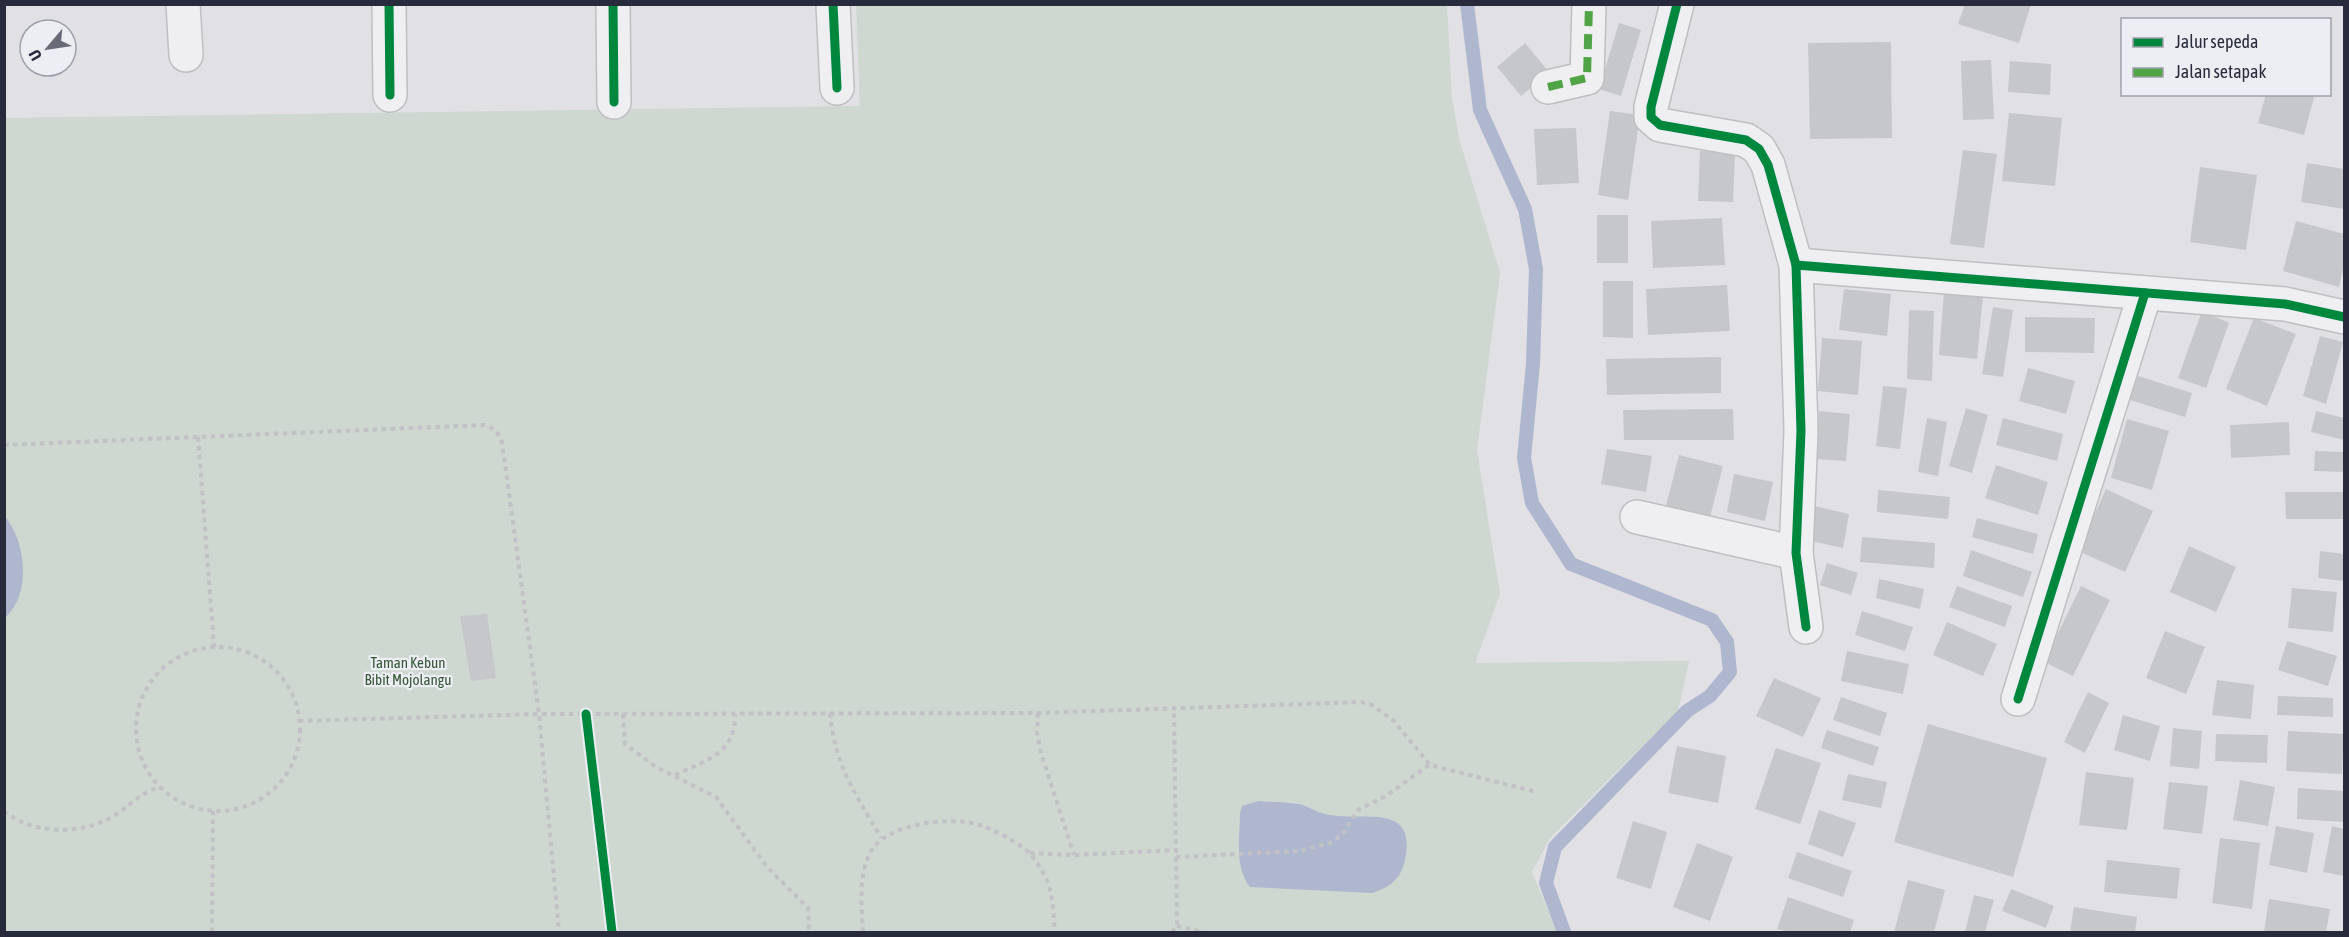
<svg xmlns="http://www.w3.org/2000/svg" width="2349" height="937" font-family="'Asap Condensed',sans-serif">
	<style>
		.green { fill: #ced7d0 }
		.water { fill: #afb7cf }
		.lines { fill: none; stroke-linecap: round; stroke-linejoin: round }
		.stream { stroke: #afb7cf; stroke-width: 14 }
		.building { fill: #c6c7cb }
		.minor-casing { stroke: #bebec3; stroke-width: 36 }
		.path { stroke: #c1c1c6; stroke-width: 4; stroke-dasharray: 4.5 4.5; stroke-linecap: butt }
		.minor { stroke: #efeff1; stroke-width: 33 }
		.quiet { stroke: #51a445; stroke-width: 8; stroke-dasharray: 15 8; stroke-linecap: butt }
		.cycleway-casing { stroke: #edeef4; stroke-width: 13 }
		.cycleway { stroke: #00873e; stroke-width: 9 }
		.labels { text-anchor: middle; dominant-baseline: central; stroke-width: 4.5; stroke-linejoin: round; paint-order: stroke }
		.park-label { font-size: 15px; fill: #365737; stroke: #edeef4 }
	</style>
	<rect width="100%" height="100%" fill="#e0e0e5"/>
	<polygon class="green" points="856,5 1447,5 1452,98 1460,142 1500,273 1477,450 1500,594 1475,663 1689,661 1678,711 1550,838 1532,872 1557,932 5,932 4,118 860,106"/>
	<g class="water">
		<path d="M5,516c21,27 27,77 0,102z"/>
		<path d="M1258,801c13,1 27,1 41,3 9,2 17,8 26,10 37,9 95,-15 79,50 -5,17 -16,24 -32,29l-122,-6c-16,-20 -10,-50 -10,-74l2,-7z"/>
	</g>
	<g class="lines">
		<polyline class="stream" points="1467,4 1480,110 1525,209 1536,269 1533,364 1524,458 1532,503 1571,564 1712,620 1727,642 1730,672 1710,696 1687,711 1555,847 1546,883 1564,932"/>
	</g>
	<g class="building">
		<polygon points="1965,4 2031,4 2019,43 1958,24"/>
		<polygon points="1619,23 1641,30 1621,96 1599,89"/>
		<polygon points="1891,42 1892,138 1810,139 1808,43"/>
		<polygon points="1525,43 1549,72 1521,96 1497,67"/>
		<polygon points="1991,60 1994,119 1963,120 1961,61"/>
		<polygon points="2010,61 2051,64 2050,95 2008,92"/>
		<polygon points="2266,94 2315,94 2304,135 2258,123"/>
		<polygon points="1610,111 1640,115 1628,200 1598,195"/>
		<polygon points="2009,113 2062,118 2055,186 2002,181"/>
		<polygon points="1576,128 1579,183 1537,185 1534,129"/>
		<polygon points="1963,150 1997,154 1984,248 1950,244"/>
		<polygon points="1700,151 1735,153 1733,202 1698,201"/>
		<polygon points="2307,163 2344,169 2344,209 2301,202"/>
		<polygon points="2200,167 2257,175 2246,250 2190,242"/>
		<rect x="1597" y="215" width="31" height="48"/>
		<polygon points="1722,218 1725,265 1653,268 1651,221"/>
		<polygon points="2296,221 2344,234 2344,265 2339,287 2283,271"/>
		<polygon points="1603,281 1633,281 1633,338 1603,337"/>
		<polygon points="1727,285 1730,331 1648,335 1646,289"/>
		<polygon points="1844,289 1891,294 1887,336 1839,330"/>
		<polygon points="1944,292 1983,295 1977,359 1939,355"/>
		<polygon points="1993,307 2013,310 2003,377 1982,374"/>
		<polygon points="1909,310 1934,311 1932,381 1907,379"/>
		<polygon points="2202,311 2229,323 2206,388 2178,378"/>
		<polygon points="2025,317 2095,318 2094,353 2025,352"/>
		<polygon points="2254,318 2296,334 2267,406 2226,389"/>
		<polygon points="2320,336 2343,342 2326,404 2303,396"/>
		<polygon points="1822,338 1862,341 1858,395 1818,391"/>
		<polygon points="1721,357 1721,393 1607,395 1606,359"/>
		<polygon points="2028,368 2075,381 2066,414 2019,401"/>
		<polygon points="2138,376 2192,393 2185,417 2130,400"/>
		<polygon points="1883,386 1907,388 1900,449 1876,446"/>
		<polygon points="1966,408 1988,415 1972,473 1949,466"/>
		<polygon points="1733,409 1734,440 1624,440 1623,410"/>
		<polygon points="1819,411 1850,414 1846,461 1815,459"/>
		<polygon points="2316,411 2344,418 2344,440 2311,432"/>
		<polygon points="1927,418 1947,422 1938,476 1918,472"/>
		<polygon points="2003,418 2063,434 2057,461 1996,445"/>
		<polygon points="2127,419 2169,431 2152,490 2111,478"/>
		<polygon points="2289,422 2290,455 2231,458 2230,425"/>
		<polygon points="1607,449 1652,456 1646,492 1601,484"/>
		<polygon points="2315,451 2344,452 2344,472 2314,471"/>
		<polygon points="1679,455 1723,466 1710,517 1666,506"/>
		<polygon points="1996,465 2048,482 2038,515 1985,498"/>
		<polygon points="1734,474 1773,482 1765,521 1727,512"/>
		<polygon points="2106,489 2153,511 2125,572 2078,551"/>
		<polygon points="1878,490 1950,497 1948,519 1877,512"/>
		<polygon points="2285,492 2344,492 2344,519 2286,519"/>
		<polygon points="1814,506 1849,514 1843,548 1807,540"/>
		<polygon points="1977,518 2038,534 2033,554 1972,537"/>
		<polygon points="1862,537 1935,543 1934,568 1860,562"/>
		<polygon points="2189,546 2236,567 2216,612 2170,592"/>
		<polygon points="1971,550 2032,572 2023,597 1963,576"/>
		<polygon points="2320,551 2344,554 2344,581 2318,578"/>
		<polygon points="1827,563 1858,573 1851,595 1820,585"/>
		<polygon points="1879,579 1924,589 1920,609 1876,598"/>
		<polygon points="1957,586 2012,606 2005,627 1949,607"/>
		<polygon points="2081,586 2110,600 2073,676 2044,662"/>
		<polygon points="2292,588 2337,592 2333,632 2288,628"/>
		<polygon points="1862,611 1913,627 1905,651 1855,635"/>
		<polygon points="487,614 496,678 471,681 460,616"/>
		<polygon points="1947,622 1997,644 1983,676 1933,655"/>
		<polygon points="2165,631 2205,647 2186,694 2146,678"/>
		<polygon points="2287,641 2337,656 2328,686 2278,670"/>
		<polygon points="1847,651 1909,664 1903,694 1841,681"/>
		<polygon points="1774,678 1821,698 1803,737 1756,716"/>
		<polygon points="2217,680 2254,685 2251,719 2212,715"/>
		<polygon points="2088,692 2109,703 2085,753 2064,742"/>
		<polygon points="2278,696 2333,698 2333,717 2277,715"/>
		<polygon points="1841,697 1887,713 1880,736 1833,720"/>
		<polygon points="2123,715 2160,726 2150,761 2114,750"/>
		<polygon points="1928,724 2047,758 2013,877 1894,842"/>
		<polygon points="2173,728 2202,731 2199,769 2170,766"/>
		<polygon points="1827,730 1879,747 1873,766 1821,748"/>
		<polygon points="2288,731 2344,734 2342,774 2286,771"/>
		<polygon points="2216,734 2268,735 2267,763 2215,761"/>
		<polygon points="1677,746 1726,756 1718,803 1668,793"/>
		<polygon points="1776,748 1821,763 1800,824 1755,809"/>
		<polygon points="2086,772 2134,778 2127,830 2079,825"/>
		<polygon points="1848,774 1887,782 1881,808 1842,800"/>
		<polygon points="2240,780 2275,787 2268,826 2233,820"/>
		<polygon points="2169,782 2208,786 2202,834 2163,829"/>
		<polygon points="2298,788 2344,791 2344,822 2297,819"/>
		<polygon points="1819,810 1856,823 1843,857 1808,844"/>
		<polygon points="1633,821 1667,832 1651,889 1616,878"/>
		<polygon points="2276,826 2314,833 2307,873 2269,865"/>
		<polygon points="2332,826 2344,829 2344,876 2323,872"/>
		<polygon points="2220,838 2260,843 2252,909 2212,903"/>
		<polygon points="1697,843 1733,857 1710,921 1673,907"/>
		<polygon points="1797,852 1852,871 1843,897 1788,878"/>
		<polygon points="2107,860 2180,868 2177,899 2104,892"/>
		<polygon points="1908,880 1945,890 1934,932 1894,932"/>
		<polygon points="2011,889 2054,906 2046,928 2002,911"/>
		<polygon points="1974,895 1994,900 1985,932 1965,932"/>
		<polygon points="1788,897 1854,920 1850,932 1789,932 1777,929"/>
		<polygon points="2269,899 2330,909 2326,932 2264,932"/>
		<polygon points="2074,907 2137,917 2135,932 2070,932"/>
	</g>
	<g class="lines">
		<g class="minor-casing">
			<g id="minor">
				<polyline points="183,4 186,55"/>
				<polyline points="389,4 390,95"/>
				<polyline points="613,4 614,102"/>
				<polyline points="833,4 837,88"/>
				<polyline points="1677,4 1651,107 1651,117 1660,125 1746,140 1759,149 1768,165 1796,265 1801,431 1796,553 1806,627"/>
				<polyline points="1548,87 1587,78 1589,4"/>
				<polyline points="1796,265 2285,304 2344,317"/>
				<polyline points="1637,517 1796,553"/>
				<polyline points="2018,699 2145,293"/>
			</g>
		</g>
		<g class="path">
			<polyline points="198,437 214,647"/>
			<path d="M4,445l480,-20c10,3 14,7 18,17l37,272 20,218"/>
			<circle cx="218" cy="729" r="82"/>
			<path d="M830,713c5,54 25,79 51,125"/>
			<polyline points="1038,713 1037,733 1041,753 1074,855"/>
			<polyline points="623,714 625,744 656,767 716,797 767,867 808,908 809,932"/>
			<polyline points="299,721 539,714 1038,713 1361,702 1372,705 1394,721 1430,765 1537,792"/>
			<path d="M675,775c31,-15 61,-21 60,-61"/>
			<path d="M4,811c28,23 73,24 104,8 20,-10 27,-24 52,-32"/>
			<polyline points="1030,853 1074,855 1176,850"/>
			<polyline points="1176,857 1300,851 1333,842 1344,832 1358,810 1386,796 1429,765"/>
			<polyline points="1177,926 1204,932"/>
			<polyline points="212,932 213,811"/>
			<path d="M863,932c-1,-25 -5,-53 6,-77 13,-31 78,-39 107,-31 15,4 47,20 56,32 22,28 20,43 23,76"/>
			<polyline points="1172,932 1177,926 1174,708"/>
		</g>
		<use href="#minor" class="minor"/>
		<polyline class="quiet" points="1548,87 1587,78 1589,4"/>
		<g class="cycleway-casing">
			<g id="cycleway">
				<polyline points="389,4 390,95"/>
				<polyline points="613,4 614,102"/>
				<polyline points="833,4 837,88"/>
				<polyline points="1677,4 1651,107 1651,117 1660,125 1746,140 1759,149 1768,165 1796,265 1801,431 1796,553 1806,627"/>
				<polyline points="1796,265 2285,304 2344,317"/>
				<polyline points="2018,699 2145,293"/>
				<polyline points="586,714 612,932"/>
			</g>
		</g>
		<use href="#cycleway" class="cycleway"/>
	</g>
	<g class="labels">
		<g class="park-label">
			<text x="408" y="662">Taman Kebun<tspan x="408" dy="17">Bibit Mojolangu</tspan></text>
		</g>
	</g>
	<rect width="2349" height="937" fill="none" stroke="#282b3c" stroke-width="12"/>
	<rect x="2121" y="18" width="210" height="78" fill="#edeef4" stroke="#9ea0aa" stroke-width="1.5"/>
	<rect x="2133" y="38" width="30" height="9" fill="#00873e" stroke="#9ea0aa" stroke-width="1.5"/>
	<text x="2175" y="48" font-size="18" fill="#282b3c">Jalur sepeda</text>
	<rect x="2133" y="68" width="30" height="9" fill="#51a445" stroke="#9ea0aa" stroke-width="1.5"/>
	<text x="2175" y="78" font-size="18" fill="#282b3c">Jalan setapak</text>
	<g transform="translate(48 48) rotate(241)"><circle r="28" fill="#edeef4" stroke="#9ea0aa" stroke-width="1.5"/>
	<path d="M0-4.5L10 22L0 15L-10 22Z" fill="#686a77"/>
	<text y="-9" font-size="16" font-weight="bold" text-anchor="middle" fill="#282b3c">U</text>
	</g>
</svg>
